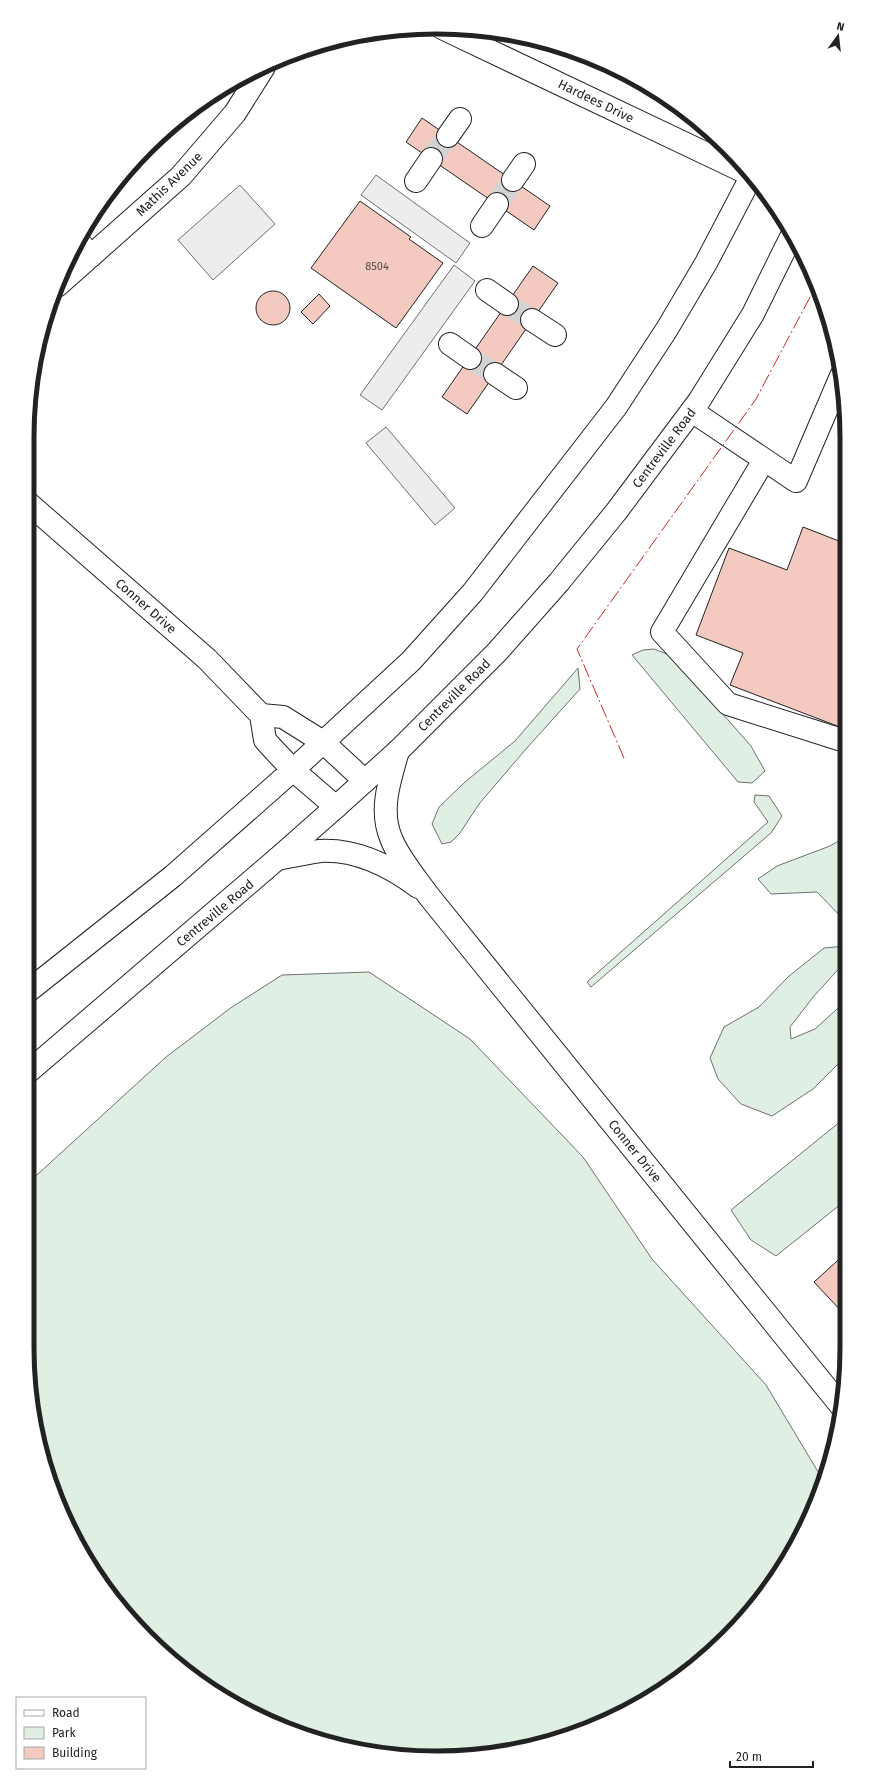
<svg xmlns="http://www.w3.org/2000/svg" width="874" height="1785" font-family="'Fira Sans',sans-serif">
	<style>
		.green { fill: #e0efe3; stroke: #6f6f6f }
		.parking { fill: #ededed; stroke: #6f6f6f }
		.building { fill: #f3c9c0; stroke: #222 }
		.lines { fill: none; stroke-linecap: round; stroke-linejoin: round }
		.minor-tunnel { stroke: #d3d3d3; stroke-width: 22; stroke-dasharray: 22 11; stroke-linecap: butt }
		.minor-casing { stroke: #222; stroke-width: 24 }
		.highway-casing { stroke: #222; stroke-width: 24 }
		.path { stroke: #646464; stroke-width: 2.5; stroke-dasharray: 3 2; stroke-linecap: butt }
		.minor { stroke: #fff; stroke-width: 22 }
		.highway { stroke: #fff; stroke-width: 22 }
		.power { stroke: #c62828; stroke-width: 1; stroke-dasharray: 14 3 2 3; stroke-linecap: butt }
		.labels { text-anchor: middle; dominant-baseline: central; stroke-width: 3; stroke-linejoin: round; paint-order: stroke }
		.number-label { font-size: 11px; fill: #564c4a }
		.street-label { font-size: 13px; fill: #222; stroke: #fff }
		.rim { fill: none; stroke: #222; stroke-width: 5 }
	</style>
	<rect width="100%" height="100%" fill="#fff"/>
	<g class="green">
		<polygon points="654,649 672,656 751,746 765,771 752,783 738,782 632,655 643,650"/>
		<polygon points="578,668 580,689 526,749 479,804 460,833 451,842 442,844 432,824 439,807 465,782 515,741"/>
		<polygon points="755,795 769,796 782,816 771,833 591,987 587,982 768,822 754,802"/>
		<polygon points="845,837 845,921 817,892 771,894 758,879 777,866 830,846"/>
		<polygon points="846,946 846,957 844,963 814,996 790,1027 791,1039 815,1029 846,1001 846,1056 813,1089 772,1116 741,1104 718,1079 710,1058 724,1027 759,1007 788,977 824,948"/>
		<polygon points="369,972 470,1039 583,1157 652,1259 766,1385 823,1480 816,1505 778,1576 745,1619 686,1673 619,1716 543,1744 490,1755 410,1757 357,1750 280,1727 232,1703 166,1656 112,1598 82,1553 49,1480 35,1428 27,1348 27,1184 166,1057 232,1007 282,975"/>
		<polygon points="846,1117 846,1200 776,1256 751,1240 731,1210"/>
	</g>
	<g class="parking">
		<polygon points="576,53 594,58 629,79 576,54"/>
		<polygon points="376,175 470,243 456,263 361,195"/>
		<polygon points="240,185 275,224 213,280 178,240"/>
		<polygon points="454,265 475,281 382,410 360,395"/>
		<polygon points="386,427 455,508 435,525 366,443"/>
	</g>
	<g class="building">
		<polygon points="422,118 550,206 534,230 406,142"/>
		<polygon points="360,201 411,237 409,239 443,263 396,328 311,268"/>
		<polygon points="533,266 558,283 467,414 442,397"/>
		<circle cx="273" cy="308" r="17"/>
		<polygon points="319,294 330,306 313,324 301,312"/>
		<polygon points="803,527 844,543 845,729 730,685 743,653 696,635 729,548 787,570"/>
		<polygon points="847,1252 847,1309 843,1313 814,1282"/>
	</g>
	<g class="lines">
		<g class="minor-tunnel">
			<polyline points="431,159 448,136"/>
			<polyline points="497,204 513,180"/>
			<polyline points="507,304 532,320"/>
			<polyline points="470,358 495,374"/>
		</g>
		<g class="minor-casing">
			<g id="minor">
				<polyline points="442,28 749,174"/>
				<polyline points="448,136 460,119"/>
				<polyline points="513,180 524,164"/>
				<polyline points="416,181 431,159"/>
				<polyline points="482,226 497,204"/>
				<polyline points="79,242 91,256"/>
				<polyline points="57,286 181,176 235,113 264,67"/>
				<polyline points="487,290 507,304"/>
				<polyline points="532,320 555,335"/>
				<polyline points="450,344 470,358"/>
				<polyline points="495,374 516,388"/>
				<polyline points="692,411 796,481 841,376"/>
				<polyline points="764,460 662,632 728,704 845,741"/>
				<polyline points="27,502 207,659 261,715 265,740 274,750 293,770 336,807"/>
				<polyline points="261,715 283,717 323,742 365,781"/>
				<path d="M398,751c-8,28 -19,59 -7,87 7,19 25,40 37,57l413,511"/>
				<path d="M277,859c15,-3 29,-6 43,-8 36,-2 70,15 98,36"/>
			</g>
		</g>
		<g class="highway-casing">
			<g id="highway">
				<polyline points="27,992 173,876 293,770 411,661 473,592 616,407 667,329 706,263 751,177"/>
				<polyline points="27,1073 277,859 336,807 398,751 497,652 559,582 616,512 699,401 753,314 791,237"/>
			</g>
		</g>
		<polyline class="path" points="105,198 111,205"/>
		<use href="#minor" class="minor"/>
		<use href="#highway" class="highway"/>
		<polyline class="power" points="624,758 577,649 756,399 817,284"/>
	</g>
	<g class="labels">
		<g class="number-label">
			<text x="377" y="266">8504</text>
		</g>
		<g class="street-label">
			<text transform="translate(596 101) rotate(26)">Hardees Drive</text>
			<text transform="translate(169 184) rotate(-44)">Mathis Avenue</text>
			<text transform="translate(664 448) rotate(-53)">Centreville Road</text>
			<text transform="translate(146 606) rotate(41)">Conner Drive</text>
			<text transform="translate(454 695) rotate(-45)">Centreville Road</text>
			<text transform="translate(215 913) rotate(-40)">Centreville Road</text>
			<text transform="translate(635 1151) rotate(51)">Conner Drive</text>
		</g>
	</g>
	<path d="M0 0H874V1785H0ZM437 34H437A403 403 0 0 1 840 437V1348A403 403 0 0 1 437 1751H437A403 403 0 0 1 34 1348V437A403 403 0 0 1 437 34Z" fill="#fff" fill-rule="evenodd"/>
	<path class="rim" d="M437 34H437A403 403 0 0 1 840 437V1348A403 403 0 0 1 437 1751H437A403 403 0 0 1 34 1348V437A403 403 0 0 1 437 34Z"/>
	<rect x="16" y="1697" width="130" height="72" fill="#ffffff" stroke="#a7a7a7"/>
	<rect x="24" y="1710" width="20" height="6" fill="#ffffff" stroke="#a7a7a7"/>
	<text x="52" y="1717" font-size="12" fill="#222222">Road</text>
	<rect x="24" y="1727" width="20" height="12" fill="#e0efe3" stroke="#a7a7a7"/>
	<text x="52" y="1737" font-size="12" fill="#222222">Park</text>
	<rect x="24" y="1747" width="20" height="12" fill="#f3c9c0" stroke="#a7a7a7"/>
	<text x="52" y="1757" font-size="12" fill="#222222">Building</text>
	<g transform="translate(838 36) rotate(15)" stroke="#ffffff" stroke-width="3" paint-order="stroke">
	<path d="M0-3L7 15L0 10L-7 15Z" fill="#222222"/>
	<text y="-6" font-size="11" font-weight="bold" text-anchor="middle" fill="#222222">N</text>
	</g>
	<path d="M730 1761v6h83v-6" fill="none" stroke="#222222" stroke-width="2"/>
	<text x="736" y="1761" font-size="12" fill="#222222" stroke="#ffffff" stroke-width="3" paint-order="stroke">20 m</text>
</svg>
